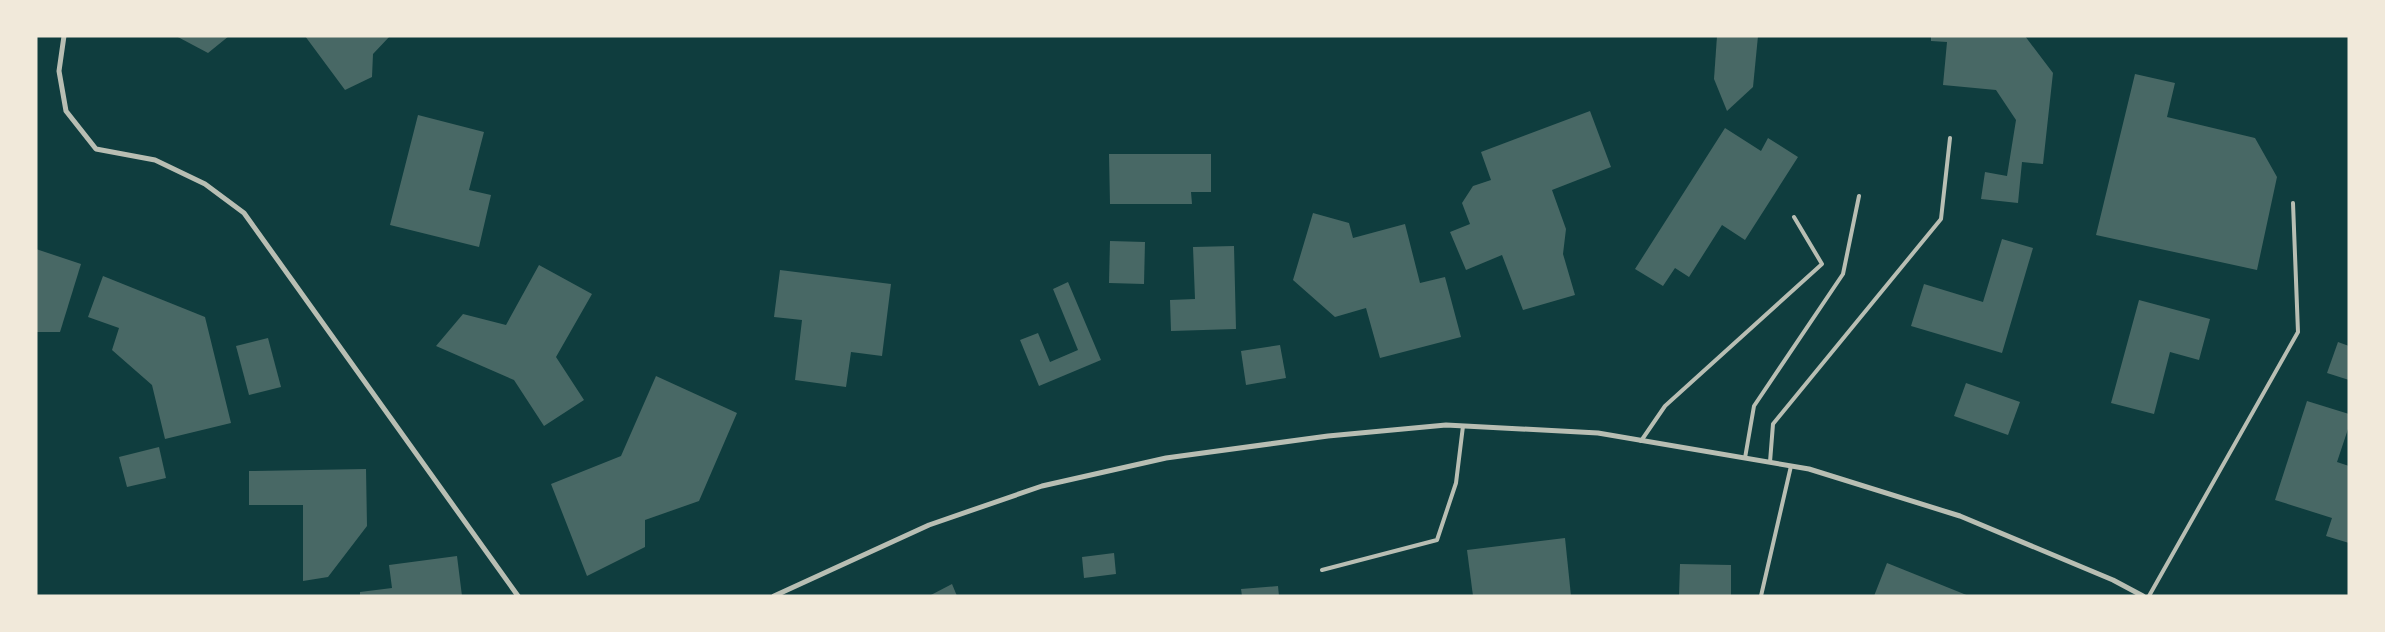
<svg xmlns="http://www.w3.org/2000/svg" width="2385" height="632" font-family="Karla,sans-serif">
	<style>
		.building { fill: #486865 }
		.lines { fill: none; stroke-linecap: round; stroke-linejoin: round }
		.service { stroke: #b8beb3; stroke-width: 4 }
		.minor { stroke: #b8beb3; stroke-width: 5 }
	</style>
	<rect width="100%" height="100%" fill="#0f3d3e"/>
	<g class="building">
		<polygon points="176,36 229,36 208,53"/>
		<polygon points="305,36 390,36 373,54 372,77 345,90"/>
		<polygon points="1717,36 1758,36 1753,87 1727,111 1714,79"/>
		<polygon points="1931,36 2025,36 2053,73 2043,164 2022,162 2018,203 1981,199 1985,172 2007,176 2016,120 1996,90 1943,85 1947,42 1931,41"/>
		<polygon points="2135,74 2175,83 2167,117 2255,138 2277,177 2257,270 2096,235"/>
		<polygon points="1590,111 1611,167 1552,190 1566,229 1563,254 1575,295 1523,310 1502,255 1466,270 1450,232 1470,224 1462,203 1473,186 1491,180 1481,152"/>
		<polygon points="418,115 484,132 469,190 491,195 479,247 390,225"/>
		<polygon points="1725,128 1761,151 1768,138 1798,157 1745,240 1722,225 1689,277 1675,268 1663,286 1635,269"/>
		<polygon points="1109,154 1211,154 1211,192 1191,192 1192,204 1110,204"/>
		<polygon points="1313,213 1349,223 1353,238 1405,224 1420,283 1445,277 1461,337 1380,358 1366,308 1335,317 1293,280"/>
		<polygon points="2002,239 2033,248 2002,353 1911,326 1924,284 1983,302"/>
		<polygon points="1110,241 1145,242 1144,284 1109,283"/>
		<polygon points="1234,246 1236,329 1171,331 1170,300 1195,299 1193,247"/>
		<polygon points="36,249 81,264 60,332 36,332"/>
		<polygon points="539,265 592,294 556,357 584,400 544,426 514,380 436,346 463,314 506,325"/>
		<polygon points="780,270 891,284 882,356 851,352 846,387 795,380 802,320 774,317"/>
		<polygon points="103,276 205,317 231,423 165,439 152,385 112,350 119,328 88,317"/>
		<polygon points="1068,282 1101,360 1039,386 1020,340 1038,333 1050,362 1078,350 1053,289"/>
		<polygon points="2139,300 2210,319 2199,360 2170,352 2154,414 2111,403"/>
		<polygon points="268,338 281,387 249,395 236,346"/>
		<polygon points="2338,342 2349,346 2349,380 2327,373"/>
		<polygon points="1280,345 1286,378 1246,385 1241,351"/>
		<polygon points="656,376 737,413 699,501 645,520 645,547 587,576 551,484 621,456"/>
		<polygon points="1966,383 2020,402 2008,435 1954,416"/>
		<polygon points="2307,401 2349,414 2349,426 2337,462 2349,466 2349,543 2326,536 2332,518 2275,500"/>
		<polygon points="159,447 166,478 127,487 119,457"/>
		<polygon points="366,469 367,526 328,577 303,581 303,505 249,505 249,471"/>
		<polygon points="1565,538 1571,596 1473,596 1467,550"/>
		<polygon points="1114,553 1116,574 1084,578 1082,557"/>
		<polygon points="457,556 462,596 360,596 360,592 392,588 389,565"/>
		<polygon points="1887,563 1969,596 1874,596"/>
		<polygon points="1680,564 1731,565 1731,596 1679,596"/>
		<polygon points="952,584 957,596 929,596"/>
		<polygon points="1278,586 1279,596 1242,596 1241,589"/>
	</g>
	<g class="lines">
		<g class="service">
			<polyline points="1641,441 1665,406 1822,264 1794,217"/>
			<polyline points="1745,458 1754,406 1843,274 1859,196"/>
			<polyline points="1770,462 1773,424 1941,219 1950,138"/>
			<polyline points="1322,570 1437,540 1456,483 1463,426"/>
			<polyline points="1761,596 1791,466"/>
			<polyline points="2149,596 2298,332 2293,203"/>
		</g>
		<g class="minor">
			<polyline points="64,36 59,71 66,111 96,149 155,160 205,184 244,213 518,596"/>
			<polyline points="774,596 929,525 1042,486 1166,458 1328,436 1446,425 1598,433 1809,469 1960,516 2113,580 2143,596"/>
		</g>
	</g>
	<rect width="2385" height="632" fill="none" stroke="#f1e9da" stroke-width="75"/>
</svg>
